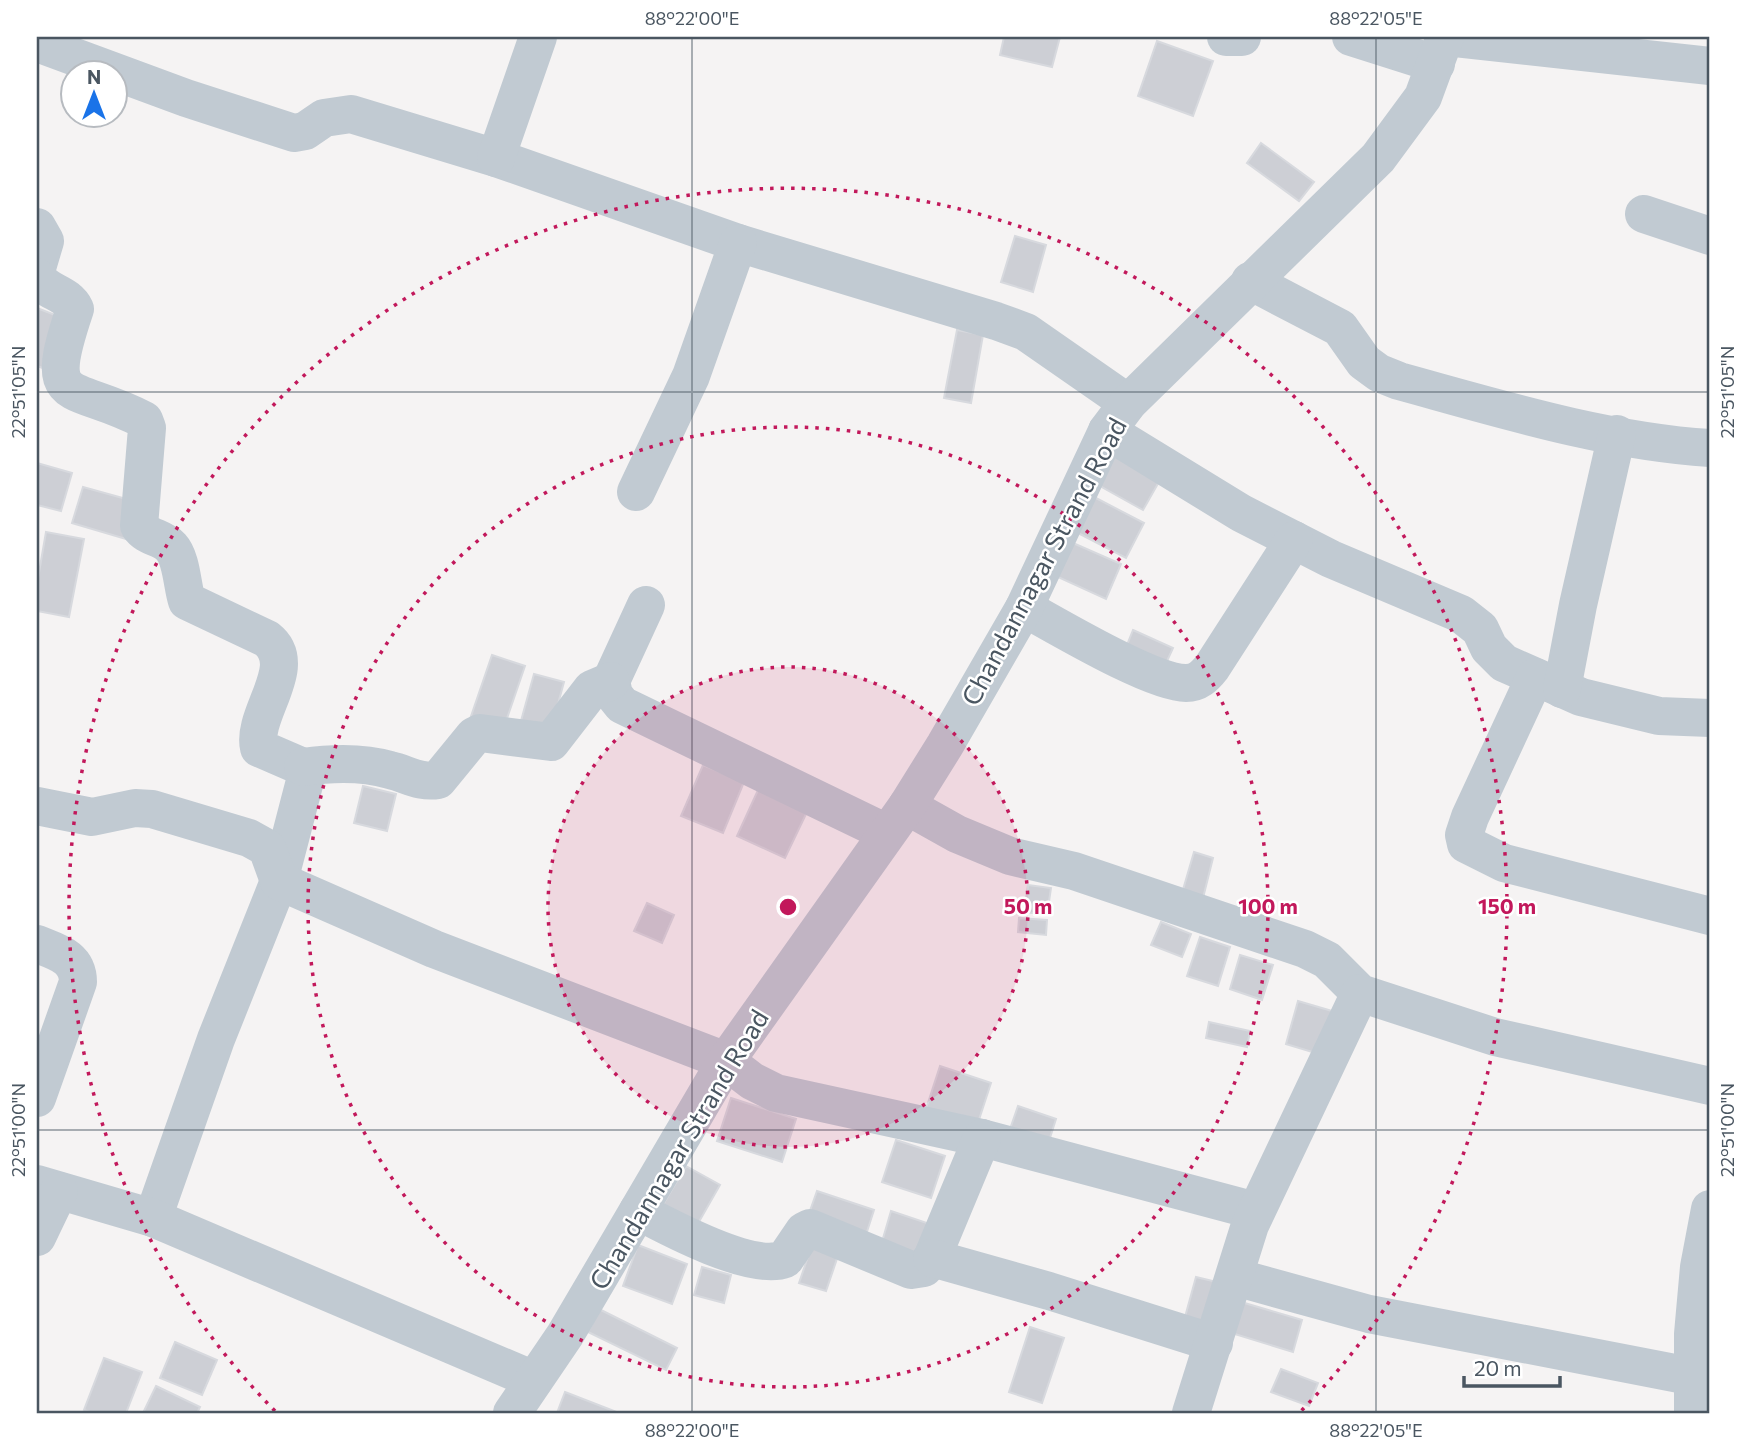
<svg xmlns="http://www.w3.org/2000/svg" width="1747" height="1450" font-family="Commissioner,sans-serif">
	<style>
		.building { fill: #cdcfd5; stroke: #d7d9de; stroke-width: 2 }
		.lines { fill: none; stroke-linecap: round; stroke-linejoin: round }
		.minor { stroke: #c1cad2; stroke-width: 38 }
		.ticks { fill: none; stroke: #4a5661; stroke-width: 2; stroke-opacity: 0.45 }
		.ring { fill: none; stroke: #c2185b; stroke-width: 3.5; stroke-dasharray: 3.5 7 }
		.labels { text-anchor: middle; dominant-baseline: central; stroke-width: 5; stroke-linejoin: round; paint-order: stroke }
		.street-label { font-size: 26px; fill: #4a5661; stroke: #fff }
		.centre { fill: #c2185b; stroke: #fff; stroke-width: 3.5 }
		.ring-label { font-size: 21px; text-anchor: middle; font-weight: bold; fill: #c2185b; stroke: #fff; stroke-width: 5; stroke-linejoin: round; paint-order: stroke }
		.neatline { fill: none; stroke: #4a5661; stroke-width: 2.5 }
		.ticks-label { font-size: 18px; text-anchor: middle; fill: #4a5661 }
	</style>
	<rect width="100%" height="100%" fill="#f5f3f3"/>
	<g class="building">
		<polygon points="1004,37 1060,37 1052,67 1000,55"/>
		<polygon points="1157,41 1213,61 1193,116 1138,96"/>
		<polygon points="1261,143 1314,182 1299,201 1247,163"/>
		<polygon points="1015,236 1046,245 1033,292 1001,282"/>
		<polygon points="37,308 68,320 48,370 37,366"/>
		<polygon points="957,330 983,335 971,403 944,398"/>
		<polygon points="1114,446 1164,473 1143,510 1093,482"/>
		<polygon points="37,463 72,473 61,511 37,505"/>
		<polygon points="83,487 137,502 126,539 72,523"/>
		<polygon points="1094,497 1144,523 1126,558 1076,532"/>
		<polygon points="46,532 84,539 69,617 37,611 37,584"/>
		<polygon points="1073,543 1121,564 1106,599 1058,577"/>
		<polygon points="1133,630 1173,648 1162,672 1123,655"/>
		<polygon points="492,655 525,666 502,733 469,722"/>
		<polygon points="534,674 564,682 549,737 519,728"/>
		<polygon points="703,765 744,782 723,833 681,816"/>
		<polygon points="363,786 396,794 387,831 354,823"/>
		<polygon points="758,790 807,812 785,858 737,836"/>
		<polygon points="1194,852 1213,858 1201,906 1180,900"/>
		<polygon points="1028,885 1051,888 1047,915 1024,912"/>
		<polygon points="647,903 674,915 662,943 634,931"/>
		<polygon points="1019,918 1047,920 1046,935 1018,932"/>
		<polygon points="1161,922 1191,934 1182,957 1151,945"/>
		<polygon points="1200,937 1230,947 1218,986 1187,976"/>
		<polygon points="1240,955 1273,965 1262,1000 1230,989"/>
		<polygon points="1298,1001 1332,1011 1319,1054 1286,1044"/>
		<polygon points="1209,1022 1250,1031 1247,1047 1206,1038"/>
		<polygon points="940,1066 991,1083 974,1135 923,1118"/>
		<polygon points="731,1098 796,1119 782,1162 717,1141"/>
		<polygon points="1018,1106 1056,1119 1049,1141 1010,1129"/>
		<polygon points="896,1140 945,1156 931,1198 882,1182"/>
		<polygon points="686,1166 720,1185 696,1227 661,1208"/>
		<polygon points="817,1191 874,1210 864,1241 806,1222"/>
		<polygon points="891,1211 933,1225 918,1265 879,1252"/>
		<polygon points="813,1242 840,1250 826,1291 799,1283"/>
		<polygon points="638,1245 687,1264 672,1304 623,1286"/>
		<polygon points="702,1267 731,1275 724,1303 694,1295"/>
		<polygon points="1196,1277 1221,1283 1207,1335 1182,1328"/>
		<polygon points="1231,1299 1302,1320 1293,1352 1222,1330"/>
		<polygon points="599,1309 677,1348 666,1370 588,1332"/>
		<polygon points="1030,1327 1064,1338 1042,1403 1009,1392"/>
		<polygon points="175,1342 217,1360 202,1395 160,1378"/>
		<polygon points="104,1358 142,1372 126,1413 93,1413 84,1410"/>
		<polygon points="1281,1369 1318,1383 1309,1406 1271,1392"/>
		<polygon points="156,1386 200,1407 197,1413 143,1413"/>
		<polygon points="565,1392 619,1413 557,1413"/>
	</g>
	<g class="lines">
		<g class="minor">
			<polyline points="1226,37 1242,37"/>
			<polyline points="1351,37 1436,64"/>
			<polyline points="1446,37 1710,66"/>
			<polyline points="37,43 186,98 294,133 305,131 324,118 351,114 496,158 738,243 996,321 1026,332 1128,403"/>
			<polyline points="496,158 538,37"/>
			<polyline points="1644,214 1710,236"/>
			<polyline points="37,227 45,241 37,268"/>
			<path d="M37,277c9,16 30,15 38,32 -34,101 -6,72 69,111l3,8 -8,98c8,12 23,11 32,21 11,12 11,39 16,54l80,38c34,27 -16,75 -8,109l44,19 3,10 -27,104 -63,158 -63,179"/>
			<path d="M1250,281l90,47 24,34 15,11 20,8c102,28 205,60 311,67"/>
			<polyline points="1107,431 1241,513 1331,559 1461,614 1480,629 1489,648 1504,663 1581,697 1659,716 1710,718"/>
			<polyline points="636,492 691,376 738,243"/>
			<polyline points="646,605 611,681 614,695 622,705 887,833"/>
			<path d="M1024,608c33,18 128,75 162,75 12,0 19,-7 26,-16l82,-127"/>
			<polyline points="1535,677 1470,817 1464,835 1466,844 1504,863 1710,916"/>
			<polyline points="1562,689 1578,605 1617,434"/>
			<path d="M303,767c28,-4 60,-5 87,3 17,4 30,13 48,10l36,-44 6,-3 71,9 41,-53 19,-8"/>
			<polyline points="37,806 92,817 135,808 152,809 249,838 267,848 279,881 434,949 726,1061 752,1081 776,1093 982,1138 1256,1211"/>
			<polyline points="907,806 957,834 1010,856 1074,871 1305,949 1327,960 1360,993 1495,1037 1710,1086"/>
			<path d="M37,944c20,8 41,13 41,38l-41,116"/>
			<polyline points="37,1184 153,1218 534,1380"/>
			<path d="M638,1211c30,16 114,61 147,48l19,-28 6,-3 101,42 13,-2 8,-10 50,-120"/>
			<polyline points="37,1237 59,1191"/>
			<polyline points="932,1258 1049,1291 1214,1343"/>
			<polyline points="1235,1277 1369,1314 1695,1377"/>
			<polyline points="512,1413 565,1335 726,1061 907,806 945,745 1024,608 1107,431 1128,403 1378,158 1423,97 1445,37"/>
			<polyline points="1191,1413 1250,1225 1360,993"/>
			<polyline points="1693,1413 1693,1334 1699,1267 1710,1209"/>
		</g>
	</g>
	<path class="ticks" d="M692,37v1376M1376,37v1376M37,392h1673M37,1130h1673"/>
	<circle cx="788" cy="907" r="240" fill="#c2185b" fill-opacity=".12"/>
	<g class="ring">
		<circle cx="788" cy="907" r="240"/>
		<circle cx="788" cy="907" r="480"/>
		<path d="M275 1411A719 719 0 1 1 1301 1411"/>
	</g>
	<g class="labels">
		<g class="street-label">
			<text transform="translate(1043 561) rotate(-62)">Chandannagar Strand Road</text>
			<text transform="translate(678 1149) rotate(-59)">Chandannagar Strand Road</text>
		</g>
	</g>
	<circle cx="788" cy="907" r="10" class="centre"/>
	<g class="ring-label">
		<text x="1028" y="914">50 m</text>
		<text x="1268" y="914">100 m</text>
		<text x="1507" y="914">150 m</text>
	</g>
	<rect width="1747" height="1450" fill="none" stroke="#ffffff" stroke-width="77"/>
	<g transform="translate(94 94)"><circle r="33" fill="#ffffff" stroke="#b7bbc0" stroke-width="2"/>
	<path d="M0-5L12 26L0 18L-12 26Z" fill="#1a73e8"/>
	<text y="-10" font-size="19" font-weight="bold" text-anchor="middle" fill="#4a5661">N</text>
	</g>
	<path d="M1464 1376v10h96v-10" fill="none" stroke="#4a5661" stroke-width="3.5"/>
	<text x="1474" y="1376" font-size="21" fill="#4a5661" stroke="#ffffff" stroke-width="5" paint-order="stroke">20 m</text>
	<rect x="38" y="38" width="1670" height="1374" class="neatline"/>
	<g class="ticks-label">
		<text x="692" y="25">88°22'00"E</text>
		<text x="1376" y="25">88°22'05"E</text>
		<text transform="translate(19 392) rotate(-90)" y="6">22°51'05"N</text>
		<text transform="translate(1728 392) rotate(-90)" y="6">22°51'05"N</text>
		<text transform="translate(19 1130) rotate(-90)" y="6">22°51'00"N</text>
		<text transform="translate(1728 1130) rotate(-90)" y="6">22°51'00"N</text>
		<text x="692" y="1437">88°22'00"E</text>
		<text x="1376" y="1437">88°22'05"E</text>
	</g>
</svg>
